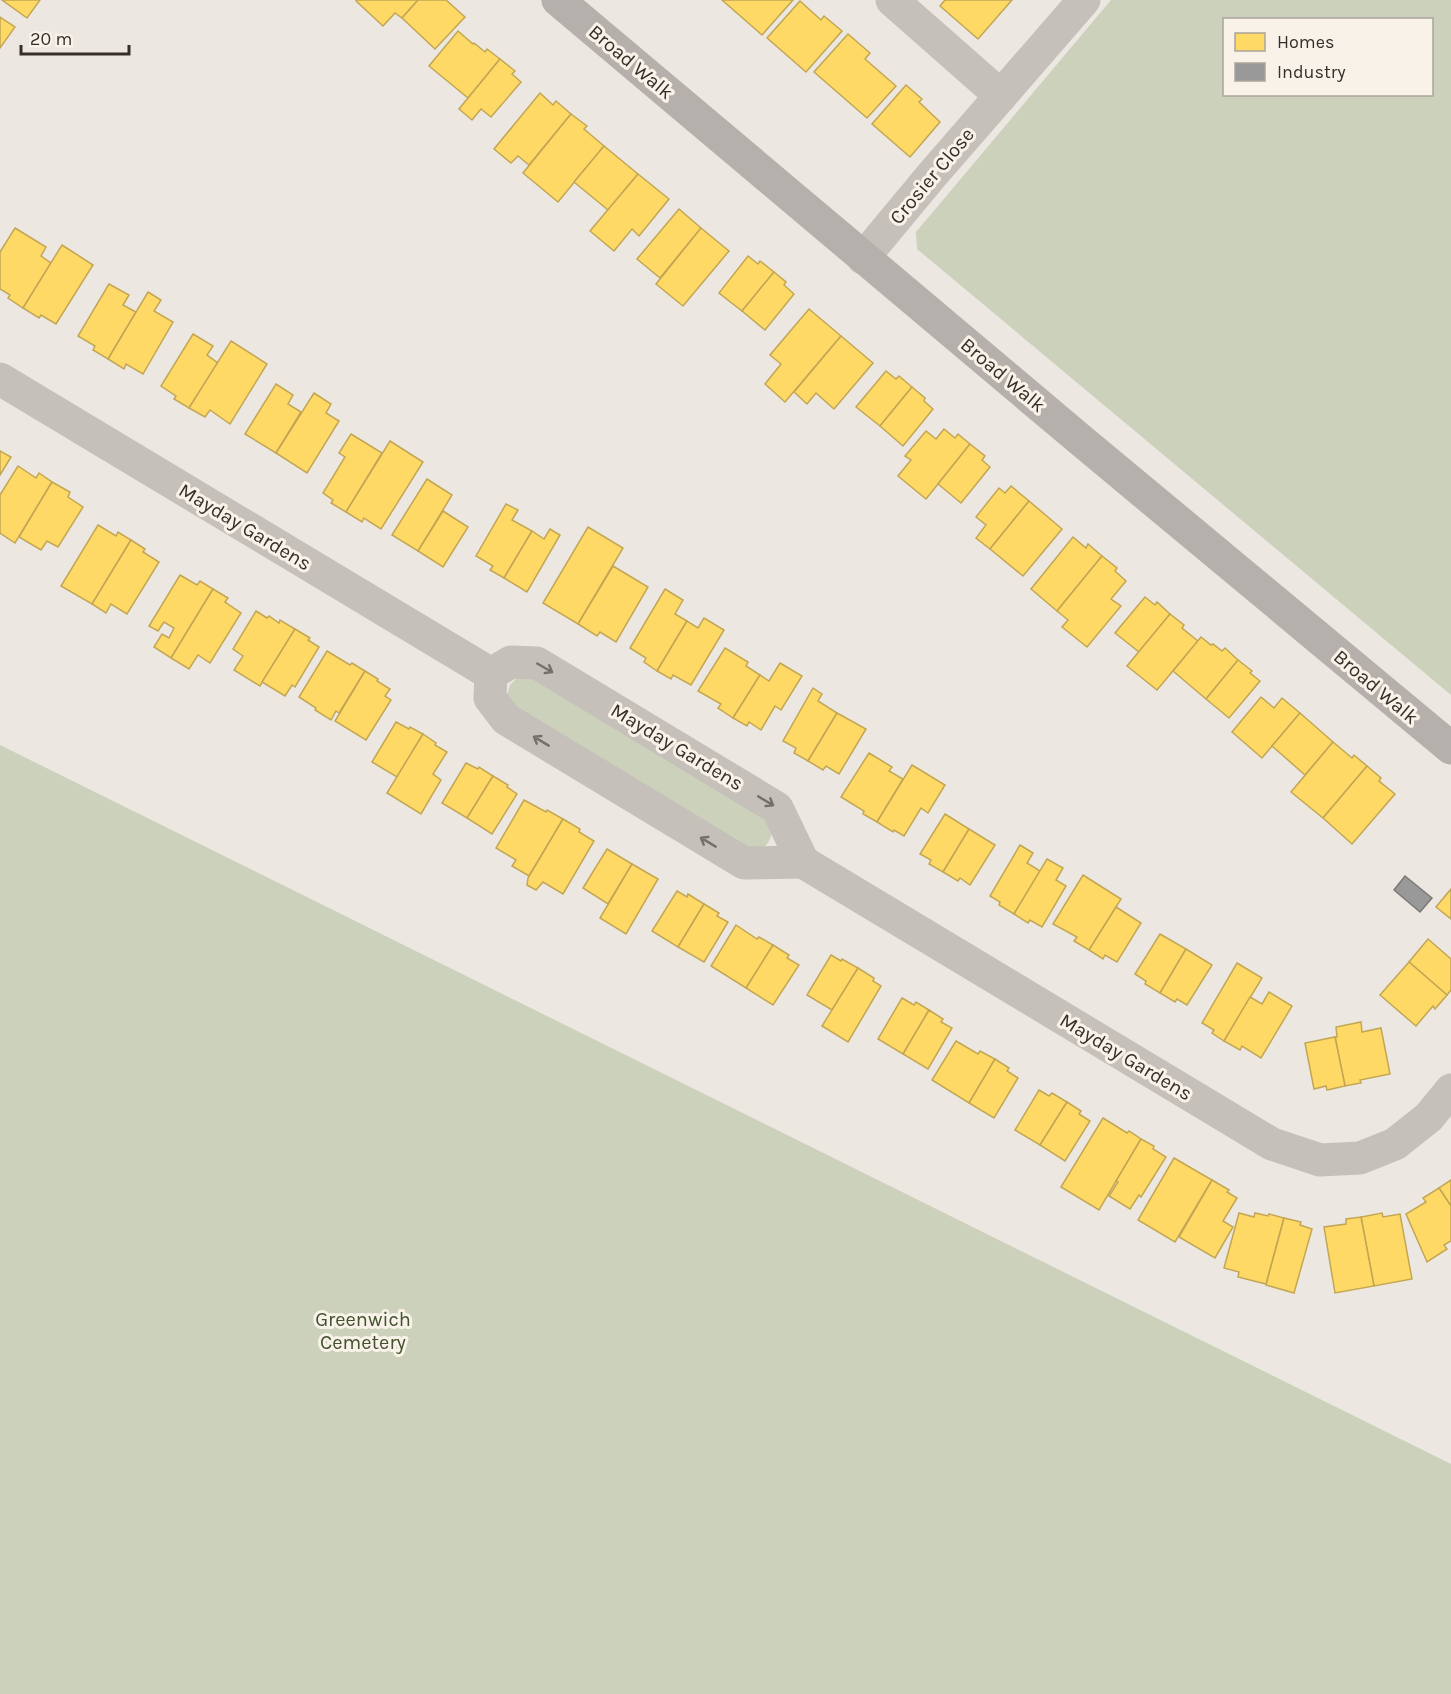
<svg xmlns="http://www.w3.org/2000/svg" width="1451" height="1694" font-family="Karla,sans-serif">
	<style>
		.green { fill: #ccd1bc; fill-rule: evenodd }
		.homes { fill: #ffd966; stroke: #c2a654; stroke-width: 1.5 }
		.industry { fill: #999; stroke: #7b7977; stroke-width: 1.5 }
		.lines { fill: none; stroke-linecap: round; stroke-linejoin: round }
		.street { stroke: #c5c0ba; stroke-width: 33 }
		.secondary { stroke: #b5b0ab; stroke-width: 33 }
		.oneway { stroke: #76706a }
		.labels { text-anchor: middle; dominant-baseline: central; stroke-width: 6; stroke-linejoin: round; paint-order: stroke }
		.street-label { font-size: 20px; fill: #352e29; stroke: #f8f2e9 }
		.park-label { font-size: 20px; fill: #42522e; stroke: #f8f2e9 }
	</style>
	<rect width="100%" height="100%" fill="#ece8e1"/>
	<g class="green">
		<path d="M1111,0h340v695l-534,-446 -1,-17zM1224,20h208v74h-208z"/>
		<path d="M517,678l19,1 229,138 7,16c-3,11 -7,15 -18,18l-238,-139 -9,-17 3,-10z"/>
		<polygon points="0,745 1451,1464 1451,1694 0,1694"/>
	</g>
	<g class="homes">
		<polygon points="2,0 40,0 27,18"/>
		<polygon points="357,0 418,0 402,18 395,13 383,26 356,1"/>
		<polygon points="418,0 446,0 465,17 435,49 402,18"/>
		<polygon points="722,0 793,0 762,35"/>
		<polygon points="945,0 1012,0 978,39 940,6"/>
		<polygon points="800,1 821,20 824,16 842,31 806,72 767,38"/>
		<polygon points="0,17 15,27 0,48"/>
		<polygon points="458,31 473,44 474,43 485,52 487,49 500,59 468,98 429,66"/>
		<polygon points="848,34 870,53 865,59 896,86 867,118 814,72"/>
		<polygon points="500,59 515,71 512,74 521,82 491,117 481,109 472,120 459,109"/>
		<polygon points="906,85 922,99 919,102 940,122 910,157 872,124"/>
		<polygon points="540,93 553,105 556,101 571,114 529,165 518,156 511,163 494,149"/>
		<polygon points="571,114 587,126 584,129 604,146 558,202 523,173"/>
		<polygon points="604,146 638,174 608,210 574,182"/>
		<polygon points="638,174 669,199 639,236 632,229 614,251 590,231"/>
		<polygon points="679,209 701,228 660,278 637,259"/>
		<polygon points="15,228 46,247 41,256 51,263 23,308 8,298 10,295 0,289 0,252"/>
		<polygon points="701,228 729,251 683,306 656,284"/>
		<polygon points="62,245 93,265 56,324 41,315 39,318 23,308"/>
		<polygon points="748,256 758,264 760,261 774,272 742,311 719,293"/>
		<polygon points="774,272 786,282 784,285 794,294 765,330 742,311"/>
		<polygon points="109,284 129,295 123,305 136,312 108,359 93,350 95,346 78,336"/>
		<polygon points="148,292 161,300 154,311 173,322 143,374 126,364 124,369 108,359"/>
		<polygon points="809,309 841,336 785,402 765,384 781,364 770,355"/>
		<polygon points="193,334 213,346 207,355 218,363 189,408 174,399 176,396 161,386"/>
		<polygon points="841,336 873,363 834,409 816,393 807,404 794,392"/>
		<polygon points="231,341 267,364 230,424 210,410 205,417 189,408"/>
		<polygon points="886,371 896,379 899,376 912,387 880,426 856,407"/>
		<polygon points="276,384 293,395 288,404 301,412 276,453 245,434"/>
		<polygon points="912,387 925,398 924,401 933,409 903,446 880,426"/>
		<polygon points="314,393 331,404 326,413 339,421 307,473 276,453"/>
		<polygon points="944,429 955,438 958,434 970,444 926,499 898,476 911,460 905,456 926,431 936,439"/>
		<polygon points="351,434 382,453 346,512 331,503 333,500 323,493 345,457 339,453"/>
		<polygon points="390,441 423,462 381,529 364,518 362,522 346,512"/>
		<polygon points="970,444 985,456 982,460 990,467 961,503 938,484"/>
		<polygon points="0,451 11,457 0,475"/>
		<polygon points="18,466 36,478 39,473 52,482 15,543 0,533 0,495"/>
		<polygon points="427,479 452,495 418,551 392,535"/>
		<polygon points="52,482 70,492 68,497 83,507 58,547 47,541 41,550 19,537"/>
		<polygon points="1011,486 1029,501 990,549 976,538 986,525 976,517 999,488 1005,493"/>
		<polygon points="1029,501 1062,529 1023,576 990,549"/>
		<polygon points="506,504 518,510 512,520 532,531 504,578 490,570 493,566 476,556"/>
		<polygon points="443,511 468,527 443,567 418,551"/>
		<polygon points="98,525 116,536 118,532 131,540 92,604 61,586"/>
		<polygon points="588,527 623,548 578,624 543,603"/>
		<polygon points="550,529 560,535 527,592 504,578 532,531 544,539"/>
		<polygon points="1073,537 1086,548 1088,544 1102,556 1057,611 1031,589"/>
		<polygon points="131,540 145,549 143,552 159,562 127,614 111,604 106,613 92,604"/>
		<polygon points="1102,556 1117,568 1115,571 1126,581 1111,599 1121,606 1087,647 1062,627 1068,620 1057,611"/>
		<polygon points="613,566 648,587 616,642 600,632 597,636 578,624"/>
		<polygon points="180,575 197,585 200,581 213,589 171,658 154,647 162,634 169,638 174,628 164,622 158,631 149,626"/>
		<polygon points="213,589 228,598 225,602 241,613 210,663 198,655 189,669 171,658"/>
		<polygon points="665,589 683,600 675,614 687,621 657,671 644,662 646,658 630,648"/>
		<polygon points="1145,597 1155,605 1157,602 1170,614 1139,652 1115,633"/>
		<polygon points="256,611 267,618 269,616 279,623 280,620 295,629 260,686 234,670 243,656 233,649"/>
		<polygon points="1170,614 1184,625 1182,628 1198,641 1157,690 1127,666"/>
		<polygon points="704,618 724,630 691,685 673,675 671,679 657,671 687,621 698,628"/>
		<polygon points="295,629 310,638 308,640 319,647 295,687 292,685 285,696 262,682"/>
		<polygon points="1201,637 1211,645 1213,644 1222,651 1225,648 1238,660 1206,699 1173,671"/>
		<polygon points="725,648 748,662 746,666 760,675 733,718 718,708 721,704 698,691"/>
		<polygon points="327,651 350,665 352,663 365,671 339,713 336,711 331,720 315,710 316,708 299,697"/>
		<polygon points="1238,660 1252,671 1250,673 1260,681 1229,718 1206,699"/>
		<polygon points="780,663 802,676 781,710 775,706 761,730 749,722 747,726 733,718 760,675 769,681"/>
		<polygon points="365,671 378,679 377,681 390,689 385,696 391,700 366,740 335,721"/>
		<polygon points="813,688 822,694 818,701 837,713 808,761 794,753 796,748 783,741"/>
		<polygon points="1261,697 1274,708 1282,698 1300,713 1262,758 1232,732"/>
		<polygon points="837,713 866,729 839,774 826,766 823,770 808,761"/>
		<polygon points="1300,713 1333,742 1305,775 1272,746"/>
		<polygon points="396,722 409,729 410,727 423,734 397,777 372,762"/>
		<polygon points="423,734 436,743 435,745 447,752 433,774 441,780 421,814 387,793"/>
		<polygon points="1333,742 1352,758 1354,755 1367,766 1323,818 1291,792"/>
		<polygon points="869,753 892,767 889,771 903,779 877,822 863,814 864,811 841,797"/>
		<polygon points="466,763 478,769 479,767 493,776 467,818 442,803"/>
		<polygon points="912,765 945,785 928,813 921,808 904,836 894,830 893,832 877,822"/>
		<polygon points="1367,766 1381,778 1379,781 1395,794 1352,844 1323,818"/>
		<polygon points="493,776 508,785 507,787 517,794 492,834 467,818"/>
		<polygon points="524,800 546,812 547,810 563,819 529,876 512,866 516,860 496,848"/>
		<polygon points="945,814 969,829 943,872 929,864 931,860 920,854"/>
		<polygon points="563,819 580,829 579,832 594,841 563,894 543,882 536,890 527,885 528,878"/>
		<polygon points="969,829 995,845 970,885 960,878 958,881 943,872"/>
		<polygon points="1020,845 1033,853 1027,863 1040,871 1014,914 999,905 1000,902 990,896"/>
		<polygon points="607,849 632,864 608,904 583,888"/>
		<polygon points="1047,859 1063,868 1056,880 1066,886 1042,927 1030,920 1028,923 1014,914"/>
		<polygon points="632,864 658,879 626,934 600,918"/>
		<polygon points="1083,875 1121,899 1089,950 1074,941 1077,937 1053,924"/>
		<polygon points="1451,889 1451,919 1436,907"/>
		<polygon points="677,891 687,897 688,894 704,904 678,947 652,931"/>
		<polygon points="704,904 719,913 717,916 728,922 704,962 678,947"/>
		<polygon points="1116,907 1141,923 1117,962 1105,955 1103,959 1089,950"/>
		<polygon points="736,925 757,939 759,937 773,945 746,988 711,966"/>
		<polygon points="1160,934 1186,949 1160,993 1145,984 1146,981 1135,974"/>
		<polygon points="1428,939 1451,959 1451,990 1447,995 1409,962"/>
		<polygon points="773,945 789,955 787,958 799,965 773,1005 746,988"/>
		<polygon points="1186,949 1212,965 1187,1005 1177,999 1175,1002 1160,993"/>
		<polygon points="831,955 841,961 842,959 858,968 832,1010 807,995"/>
		<polygon points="1409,962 1447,995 1435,1009 1433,1006 1416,1026 1380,995"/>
		<polygon points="1237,963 1262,978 1224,1041 1212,1033 1214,1030 1202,1023"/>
		<polygon points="858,968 874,978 873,981 881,986 848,1042 822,1026"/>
		<polygon points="1269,992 1292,1006 1261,1058 1242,1046 1240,1050 1224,1041 1250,997 1262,1004"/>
		<polygon points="902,998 914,1005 916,1002 929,1010 903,1054 878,1039"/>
		<polygon points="929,1010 943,1019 941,1022 952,1028 928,1069 903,1054"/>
		<polygon points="1361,1022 1362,1032 1381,1028 1390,1074 1360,1080 1361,1083 1345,1086 1335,1037 1337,1037 1336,1027"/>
		<polygon points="1335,1037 1345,1086 1327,1090 1326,1086 1314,1089 1305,1043"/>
		<polygon points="956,1041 978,1054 980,1051 995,1059 969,1103 932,1080"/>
		<polygon points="995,1059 1009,1068 1007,1071 1018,1078 994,1118 969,1103"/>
		<polygon points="1039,1090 1049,1096 1052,1093 1067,1102 1040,1145 1015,1130"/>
		<polygon points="1067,1102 1081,1111 1079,1114 1090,1121 1065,1161 1040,1145"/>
		<polygon points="1103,1118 1127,1133 1129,1131 1141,1139 1099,1210 1061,1187"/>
		<polygon points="1141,1139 1154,1146 1153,1149 1166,1157 1141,1197 1139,1195 1130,1209 1109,1196 1118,1182 1116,1181"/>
		<polygon points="1174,1158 1212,1180 1175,1242 1138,1220"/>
		<polygon points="1212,1180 1229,1190 1227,1192 1237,1198 1223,1221 1233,1227 1215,1258 1179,1237"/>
		<polygon points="1451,1180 1451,1206 1439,1188"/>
		<polygon points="1439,1188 1451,1206 1451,1241 1444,1245 1447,1249 1427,1262 1406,1214 1426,1202 1423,1198"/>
		<polygon points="1239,1213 1254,1217 1255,1213 1268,1216 1269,1214 1284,1218 1266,1284 1238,1277 1239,1272 1224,1268"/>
		<polygon points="1382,1213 1383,1217 1400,1214 1412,1279 1374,1286 1361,1217"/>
		<polygon points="1361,1217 1374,1286 1335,1293 1324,1227 1346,1224 1346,1219"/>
		<polygon points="1284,1218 1301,1222 1300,1225 1312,1229 1294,1293 1266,1285"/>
	</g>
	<polygon class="industry" points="1405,876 1432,898 1420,912 1394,890"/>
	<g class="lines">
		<g class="street">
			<polyline points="892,0 1001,96"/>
			<polyline points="863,258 932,175 1084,0"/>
			<polyline points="0,379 491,674"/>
			<polyline points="491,674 490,698 506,719 744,863 803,862 1272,1144 1320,1160 1360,1158 1395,1144 1429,1117 1451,1090"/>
			<polyline points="491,674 511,662 537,663 777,808 803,862"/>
		</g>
		<polyline class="secondary" points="558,0 1083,442 1451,748"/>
	</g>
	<defs><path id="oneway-shaft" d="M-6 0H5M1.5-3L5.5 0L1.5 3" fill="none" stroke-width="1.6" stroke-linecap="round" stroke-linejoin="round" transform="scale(1.5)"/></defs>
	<g class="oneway">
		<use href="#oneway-shaft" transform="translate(545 668) rotate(30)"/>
		<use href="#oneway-shaft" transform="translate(541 741) rotate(-149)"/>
		<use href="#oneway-shaft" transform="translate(766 801) rotate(31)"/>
		<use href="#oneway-shaft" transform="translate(708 842) rotate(-149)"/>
	</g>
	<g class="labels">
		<g class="street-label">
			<text transform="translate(631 62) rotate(40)">Broad Walk</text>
			<text transform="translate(932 176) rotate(-50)">Crosier Close</text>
			<text transform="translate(1003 375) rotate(40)">Broad Walk</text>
			<text transform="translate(245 527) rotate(31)">Mayday Gardens</text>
			<text transform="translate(1376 687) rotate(40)">Broad Walk</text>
			<text transform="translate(677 747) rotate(31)">Mayday Gardens</text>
			<text transform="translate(1126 1057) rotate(31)">Mayday Gardens</text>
		</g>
		<g class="park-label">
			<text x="363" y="1319">Greenwich<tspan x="363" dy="23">Cemetery</tspan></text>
		</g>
	</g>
	<rect x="1223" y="18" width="210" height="78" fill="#f8f2e9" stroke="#aaa49c" stroke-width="1.5"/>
	<rect x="1235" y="33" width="30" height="18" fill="#ffd966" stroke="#aaa49c" stroke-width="1.5"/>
	<text x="1277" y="48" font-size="18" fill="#352e29">Homes</text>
	<rect x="1235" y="63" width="30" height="18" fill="#999999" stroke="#aaa49c" stroke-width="1.5"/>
	<text x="1277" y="78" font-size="18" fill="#352e29">Industry</text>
	<path d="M21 45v9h108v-9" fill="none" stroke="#352e29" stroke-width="3"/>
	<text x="30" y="45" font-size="18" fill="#352e29" stroke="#f8f2e9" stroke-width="4.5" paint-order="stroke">20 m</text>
</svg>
